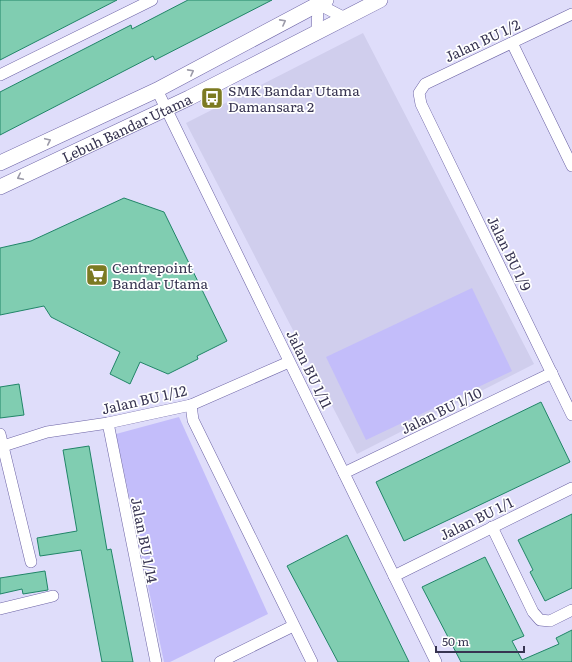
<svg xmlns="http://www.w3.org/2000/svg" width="572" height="662" font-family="Literata,serif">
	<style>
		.built { fill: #d0ceed }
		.green { fill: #c3bdfa }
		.building { fill: #80cdb1; stroke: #218568 }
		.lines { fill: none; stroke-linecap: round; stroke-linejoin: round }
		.street-casing { stroke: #6c63a5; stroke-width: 12 }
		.secondary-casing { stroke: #6c63a5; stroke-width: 16 }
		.street { stroke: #fff; stroke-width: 11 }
		.secondary { stroke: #fff; stroke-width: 15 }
		.oneway { stroke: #9b9aa8 }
		.labels { text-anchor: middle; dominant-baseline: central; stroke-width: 3.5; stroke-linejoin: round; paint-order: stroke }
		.street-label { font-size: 14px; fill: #373451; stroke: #fff }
		.poi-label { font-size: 14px; fill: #373451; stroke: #fff; text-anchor: start }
	</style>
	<rect width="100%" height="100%" fill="#dfddfa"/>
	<polygon class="built" points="363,33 534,364 357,454 186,123"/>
	<g class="green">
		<polygon points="472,288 512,371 366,440 326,357"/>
		<polygon points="179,417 268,614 170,662 164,662 116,434"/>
	</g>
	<g class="building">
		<polygon points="0,0 117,0 0,60"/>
		<polygon points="188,0 272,0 155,60 153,56 0,135 0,92 131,25 132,29"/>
		<polygon points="124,198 164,212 227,341 197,356 198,359 168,374 140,362 130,384 110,374 120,352 51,317 44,306 0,315 0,248 31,241"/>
		<polygon points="19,384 24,415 0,418 0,387"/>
		<polygon points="541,402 570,462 404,541 376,482"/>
		<polygon points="89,446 107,550 111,549 133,662 102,662 81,550 40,556 37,538 77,531 63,450"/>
		<polygon points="572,514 572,588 545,601 530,572 533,570 518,540"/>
		<polygon points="347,535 389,621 409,662 338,662 287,566"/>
		<polygon points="485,557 524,636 512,641 522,660 559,644 556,638 572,630 572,662 461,662 422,587"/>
		<polygon points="45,571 48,590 23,594 22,589 0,594 0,578"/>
	</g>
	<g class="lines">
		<g class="street-casing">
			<g id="street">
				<polyline points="316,0 318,4 317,32"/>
				<polyline points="318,4 345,18"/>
				<polyline points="572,14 425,84 419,93 421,104 572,415"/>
				<polyline points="512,43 572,166"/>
				<polyline points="0,75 152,0"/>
				<polyline points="157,90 436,662"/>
				<polyline points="191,405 193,420 312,662"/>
				<polyline points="108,423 156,662"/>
				<polyline points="0,434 31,562"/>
				<polyline points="0,447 47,432 108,423 191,405 289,362"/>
				<polyline points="344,473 552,373"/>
				<polyline points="492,527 533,612 540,620 550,621 572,610"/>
				<polyline points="394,576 572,488"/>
				<polyline points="0,609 53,596"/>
				<polyline points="220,662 293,626"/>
			</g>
		</g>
		<g class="secondary-casing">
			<g id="secondary">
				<polyline points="0,163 157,90 326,0"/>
				<path id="s1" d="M0,187l189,-89 191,-98"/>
			</g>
		</g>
		<use href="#street" class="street"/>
		<use href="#secondary" class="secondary"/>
	</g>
	<defs><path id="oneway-chevron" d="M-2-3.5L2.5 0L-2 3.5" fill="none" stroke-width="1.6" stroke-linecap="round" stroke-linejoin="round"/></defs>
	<g class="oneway">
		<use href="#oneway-chevron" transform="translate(283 22) rotate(-28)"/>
		<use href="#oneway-chevron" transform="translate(191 72) rotate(-28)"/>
		<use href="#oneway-chevron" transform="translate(48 141) rotate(-25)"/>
		<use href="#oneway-chevron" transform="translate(20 177) rotate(154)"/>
	</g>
	<defs>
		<g id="bus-square" transform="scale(1.15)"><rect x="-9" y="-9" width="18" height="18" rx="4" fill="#7c7a22" stroke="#fff"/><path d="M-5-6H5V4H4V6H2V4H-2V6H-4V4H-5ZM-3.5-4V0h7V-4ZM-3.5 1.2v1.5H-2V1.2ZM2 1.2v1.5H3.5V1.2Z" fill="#fff"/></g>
		<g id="supermarket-square" transform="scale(1.15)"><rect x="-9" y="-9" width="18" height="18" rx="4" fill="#7c7a22" stroke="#fff"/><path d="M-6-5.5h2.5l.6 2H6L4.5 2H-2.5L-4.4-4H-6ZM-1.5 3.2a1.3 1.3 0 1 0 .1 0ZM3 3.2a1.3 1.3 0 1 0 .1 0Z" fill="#fff"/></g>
	</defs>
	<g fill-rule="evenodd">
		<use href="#bus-square" x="212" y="98"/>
		<use href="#supermarket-square" x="97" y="275"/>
	</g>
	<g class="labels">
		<g class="street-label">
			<text transform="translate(482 40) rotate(-25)">Jalan BU 1/2</text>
			<text stroke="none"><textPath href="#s1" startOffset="140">Lebuh Bandar Utama</textPath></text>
			<text transform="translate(510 253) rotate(64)">Jalan BU 1/9</text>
			<text transform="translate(310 369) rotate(64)">Jalan BU 1/11</text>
			<text transform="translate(144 399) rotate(-13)">Jalan BU 1/12</text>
			<text transform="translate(441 410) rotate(-26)">Jalan BU 1/10</text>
			<text transform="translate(476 518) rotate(-26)">Jalan BU 1/1</text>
			<text transform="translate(145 540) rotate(79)">Jalan BU 1/14</text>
		</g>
		<g class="poi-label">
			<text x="228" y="90">SMK Bandar Utama<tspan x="228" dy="16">Damansara 2</tspan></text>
			<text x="112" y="267">Centrepoint<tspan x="112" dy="16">Bandar Utama</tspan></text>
		</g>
	</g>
	<path d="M436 646v6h88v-6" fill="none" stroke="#373451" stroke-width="2"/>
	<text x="442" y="646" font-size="12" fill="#373451" stroke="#ffffff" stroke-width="3" paint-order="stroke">50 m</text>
</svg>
